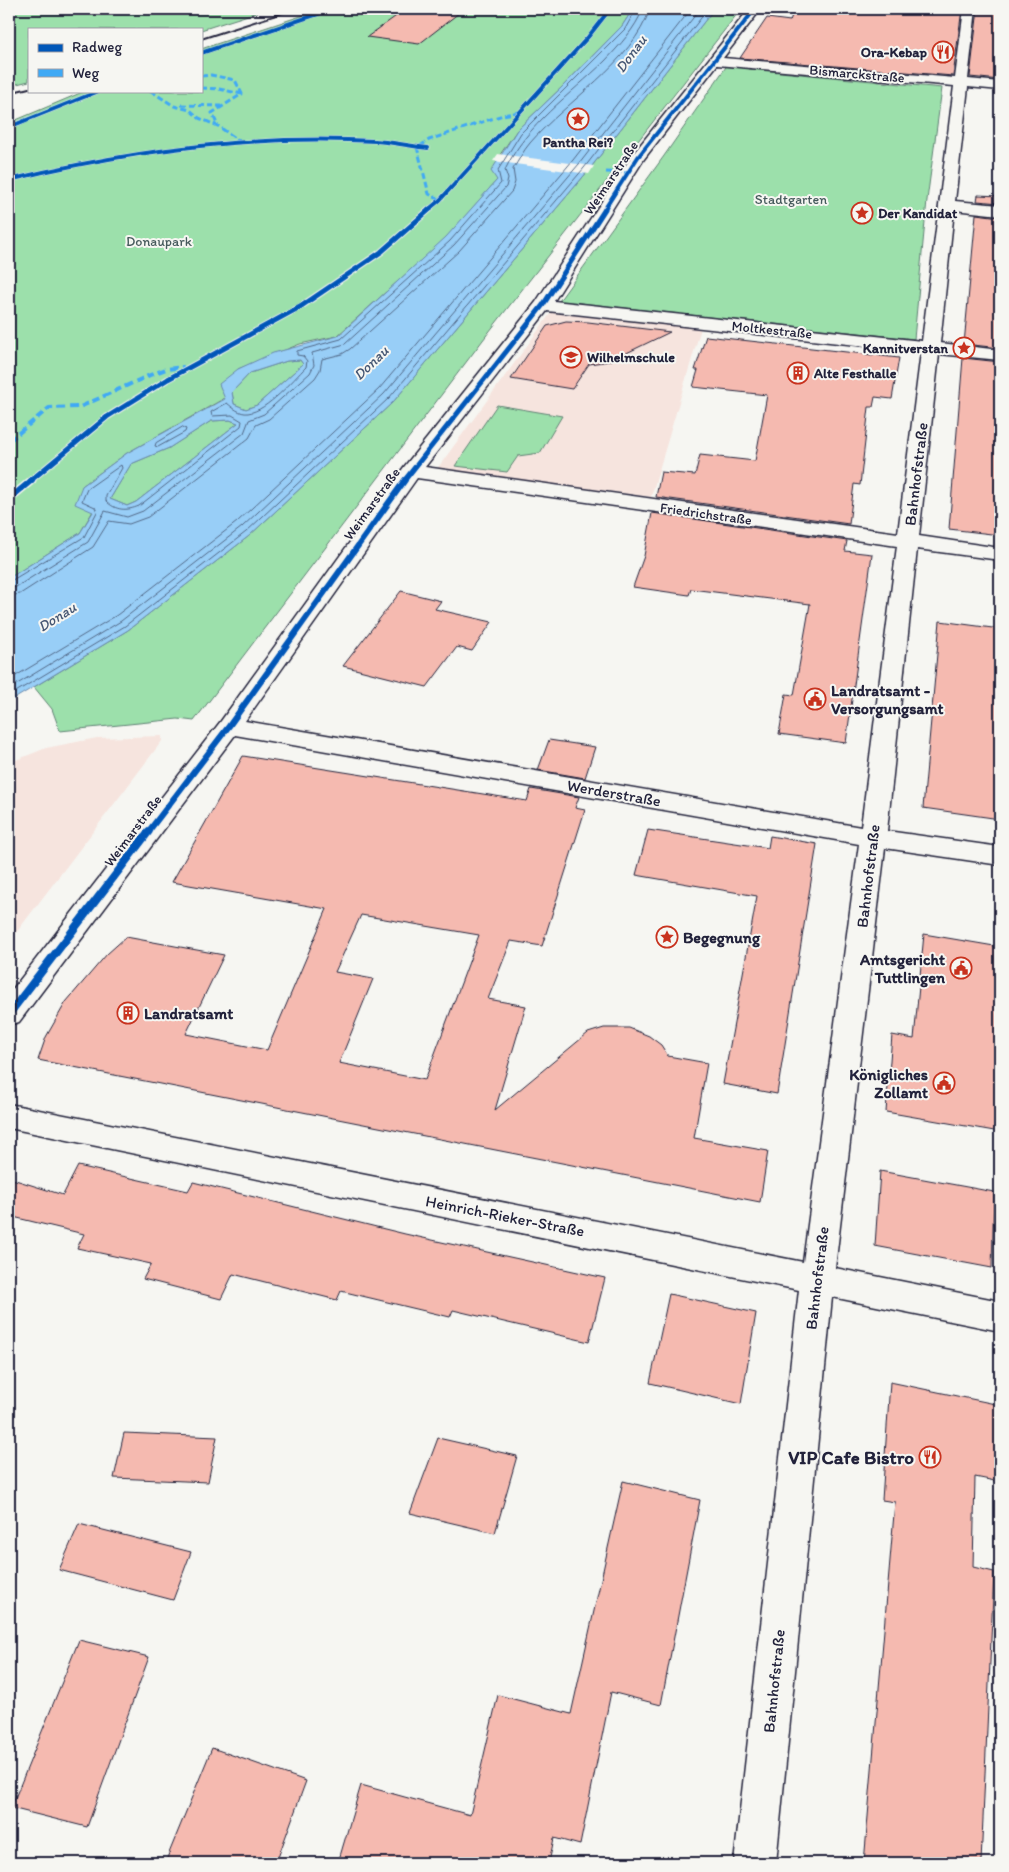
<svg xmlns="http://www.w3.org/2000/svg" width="1009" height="1872" font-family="Itim,sans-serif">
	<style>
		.built { fill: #f6e4de }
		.green { fill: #9ce0ab; stroke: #5f8173 }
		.water { fill: #98cef7; stroke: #6989ac; fill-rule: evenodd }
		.pier { fill: #f6f6f2 }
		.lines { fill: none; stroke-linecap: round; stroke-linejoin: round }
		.shore { stroke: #516786; stroke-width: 1 }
		.building { fill: #f5bab0; stroke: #22223b; fill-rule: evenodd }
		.minor-casing { stroke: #22223b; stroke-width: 3 }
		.minor { fill: #f6f6f2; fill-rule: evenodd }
		.rail { stroke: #22223b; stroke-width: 2 }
		.quiet-far1 { stroke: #3fa9f5; stroke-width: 3; stroke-dasharray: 6 3; stroke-linecap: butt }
		.quiet { stroke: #3fa9f5; stroke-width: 4; stroke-dasharray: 8 4; stroke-linecap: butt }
		.cycleway-far3-casing { stroke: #f6f6f2; stroke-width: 5 }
		.cycleway-far2-casing { stroke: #f6f6f2; stroke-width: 7 }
		.cycleway-far1-casing { stroke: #f6f6f2; stroke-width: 9 }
		.cycleway-casing { stroke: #f6f6f2; stroke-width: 11 }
		.cycleway-far3 { stroke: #0057b8; stroke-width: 4 }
		.cycleway-far2 { stroke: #0057b8; stroke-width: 5 }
		.cycleway-far1 { stroke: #0057b8; stroke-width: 6 }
		.cycleway { stroke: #0057b8; stroke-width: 8 }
		.labels { text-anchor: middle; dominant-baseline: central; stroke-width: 4; stroke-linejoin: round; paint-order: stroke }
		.far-poi-label { font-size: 14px; font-weight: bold; fill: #22223b; stroke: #f6f6f2; text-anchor: start }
		.far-street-label { font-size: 14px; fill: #22223b; stroke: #f6f6f2 }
		.far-park-label { font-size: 14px; fill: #475b5d; stroke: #f6f6f2 }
		.far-water-label { font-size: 15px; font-style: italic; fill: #455673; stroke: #f6f6f2 }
		.street-label { font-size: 16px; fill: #22223b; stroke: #f6f6f2 }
		.poi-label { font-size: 16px; font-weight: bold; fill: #22223b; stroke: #f6f6f2; text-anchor: start }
		.near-poi-label { font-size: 19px; font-weight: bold; fill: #22223b; stroke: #f6f6f2; text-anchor: end }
	</style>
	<rect width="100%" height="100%" fill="#f6f6f2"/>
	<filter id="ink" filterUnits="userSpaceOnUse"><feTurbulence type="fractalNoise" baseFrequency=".02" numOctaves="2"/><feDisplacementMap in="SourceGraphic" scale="10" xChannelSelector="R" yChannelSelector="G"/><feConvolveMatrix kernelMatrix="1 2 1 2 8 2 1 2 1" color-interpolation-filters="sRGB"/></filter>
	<g filter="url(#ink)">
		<g class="built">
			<polygon points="553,310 701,328 651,497 437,469"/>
			<polygon points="162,736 162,741 9,942 9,763 46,748 97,738"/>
		</g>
		<g class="green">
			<polygon points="9,9 267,9 201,30 29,29 29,81 9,86"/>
			<polygon points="322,9 633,9 622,26 561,88 517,130 497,159 497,180 446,238 337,336 300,344 238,369 225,398 127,453 82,486 93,511 80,533 9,578 9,123 85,91 201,91 201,49"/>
			<polygon points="714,9 741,9 489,332 194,721 178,719 60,731 52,709 34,687 128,630 249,536 393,402 588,171"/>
			<polygon points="728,64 750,66 749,69 942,88 927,200 914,339 559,301 664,156"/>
			<polygon points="300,360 303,364 257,405 246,409 234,404 232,392 250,373 287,361"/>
			<polygon points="497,405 562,416 540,453 518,456 507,472 455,466"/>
			<polygon points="230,420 238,423 136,502 127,506 110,499 131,464 169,448 211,421"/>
		</g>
		<path class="water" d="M633,9h81l-126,162 -195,231 -144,134 -121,94 -119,72v-124l71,-45 13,-21 -18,-8 7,-18 45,-33 98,-54 -6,-15 19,-15 35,-16 65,-17 108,-99 51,-57 -6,-9 26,-41 44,-42 61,-62zM300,360l3,4 -46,41 -11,4 -12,-5 -2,-12 18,-19 37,-12zM230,420l8,3 -102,79 -9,4 -17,-7 21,-35 38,-16 42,-27z"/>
		<polygon class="pier" points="498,154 594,166 589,174 493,161"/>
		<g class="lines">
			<g class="shore">
				<polygon points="183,427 186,429 185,432 158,447 155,446 156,443"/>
				<path d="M9,582l75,-45 13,-25 -2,-5 -13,-6 5,-12 34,-24 1,3 -16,28v5c10,10 21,10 33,5l102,-80 1,-5 -10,-6 -20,1 -1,-4 16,-9c6,5 13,11 21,10 19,-2 45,-33 58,-46l1,-6 -4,-5 -6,-1v-4l44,-12 109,-98 51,-58 -3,-13 23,-37 104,-104 11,-20"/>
				<path d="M9,589l7,-2 72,-45 17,-31 22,6 16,-6 101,-78 5,-13 15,-6 46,-41 4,-8 -2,-12 33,-9 109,-99 52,-58 2,-8 -3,-9c21,-45 65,-75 100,-109 15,-16 30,-32 38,-52"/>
				<path d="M9,596l11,-2 73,-47 16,-26 20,3 19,-7 101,-79 7,-13 13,-6 46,-41 5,-8 2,-11 20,-5 8,-5 109,-98 53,-60 3,-9 -2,-13c6,-9 10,-18 17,-26 36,-42 102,-80 120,-134"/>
				<polyline points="9,680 117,615 237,522 379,389 573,160 691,9"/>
				<polyline points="9,689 121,621 242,527 384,394 579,164 700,9"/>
				<polyline points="9,696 125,626 246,532 389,398 584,168 708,9"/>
			</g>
		</g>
		<g class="building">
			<polygon points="406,9 464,9 419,44 367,37"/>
			<polygon points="794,9 962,9 953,76 740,58 767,18 790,21"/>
			<polygon points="978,9 1000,9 1000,80 970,77"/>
			<polygon points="978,195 1000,196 1000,203 977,201"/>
			<polygon points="976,214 1000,217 1000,348 964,344"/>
			<polygon points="566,321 588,322 670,332 610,361 589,364 572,389 511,379 547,326"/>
			<polygon points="706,336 899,358 892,399 875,397 873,407 869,407 860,485 854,484 849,524 656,497 661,472 695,475 700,455 755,461 767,395 693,387 698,370 695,370"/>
			<polygon points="963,358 1000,362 1000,535 949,529"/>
			<polygon points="652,513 847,541 845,551 872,554 846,743 779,734 786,694 794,695 810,604 691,589 689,595 633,587 644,556"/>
			<polygon points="401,591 441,601 435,609 492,622 472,651 457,647 427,687 343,666"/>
			<polygon points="940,621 1000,629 1000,819 923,808"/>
			<polygon points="549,740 595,747 585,778 538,770"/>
			<path d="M243,756l284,45 4,-12 48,8 -4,11 10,2 -43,136 -31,-5 -23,58 38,7 -31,104 93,-77 16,-5h25l20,8 12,9 7,11 39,7 -13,75 74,13 -8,51 -722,-142 8,-23 20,-35 41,-48 19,-17 98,18 -38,79 81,16 60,-141 -155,-27zM361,915l118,20 -54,145 -86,-17 34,-84 -38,-7z"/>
			<polygon points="648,830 768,848 770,836 817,844 777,1094 723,1084 757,896 636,875"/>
			<polygon points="924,934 1000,947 1000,1132 886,1112 892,1035 914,1039"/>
			<polygon points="78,1166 188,1191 193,1182 405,1234 605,1278 589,1342 453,1310 450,1317 341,1291 337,1300 233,1274 221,1299 143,1279 151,1264 77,1248 84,1234 9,1216 9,1178 63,1195"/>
			<polygon points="880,1171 994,1192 992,1268 875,1246"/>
			<polygon points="669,1294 756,1313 741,1404 650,1383"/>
			<polygon points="890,1382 1000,1405 1000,1482 975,1477 973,1567 994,1572 981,1863 864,1863 895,1502 882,1500"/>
			<polygon points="124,1433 217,1437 208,1482 114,1478"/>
			<polygon points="438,1438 517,1456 495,1533 410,1513"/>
			<polygon points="623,1481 700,1500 661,1705 611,1692 580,1845 554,1838 549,1863 338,1863 361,1785 470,1815 498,1695 571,1714"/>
			<polygon points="79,1524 191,1552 173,1600 59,1570"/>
			<polygon points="79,1640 149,1657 87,1827 11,1808"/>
			<polygon points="212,1748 306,1781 276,1863 165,1863"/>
		</g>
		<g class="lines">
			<g class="minor-casing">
				<path id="minor" d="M749,9h12l-38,49 232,20 9,-69h12l-8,70 32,3v8l-32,-3 -13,114 45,4v10l-46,-5 -14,133 60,7v10l-61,-6 -20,182 81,12v12l-83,-11 -30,282 113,16v18l-115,-17 -50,420 165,33v30l-168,-34 -56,566h-42l65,-573 -790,-162v-24l794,158 56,-418 -624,-109 -216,287 -10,3v-31l212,-273 183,-254 132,-165 97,-148zM717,65l237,21 -32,255 -368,-40 90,-142zM547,311l374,41 -23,181 -473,-66zM417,478l480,68 -36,281 -616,-106z"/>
			</g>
			<use href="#minor" class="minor"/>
			<g class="rail">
				<polyline points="201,39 295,9"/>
				<polyline points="9,93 29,88"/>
			</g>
			<g class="quiet-far1">
				<polyline points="201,76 211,75 235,80 242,94 212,113 218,126"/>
				<polyline points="201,88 219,89 242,94"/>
				<polyline points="151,91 174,106 190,110 199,118 218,126 241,142"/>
				<polyline points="181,105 221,106"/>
				<polyline points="420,146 429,140 503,115 519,112"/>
				<polyline points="417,147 429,194 440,200"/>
				<polyline points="606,172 628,173"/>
			</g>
			<polyline class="quiet" points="9,441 49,408 80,407 150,375 166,369 184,367"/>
			<g class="cycleway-far3-casing">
				<g id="cycleway-far3">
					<polyline points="201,53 333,9"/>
					<polyline points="9,127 99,91"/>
					<path d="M9,180c120,-29 242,-46 366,-39 18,1 35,5 53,7"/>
					<polyline points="428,210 440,200 588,37 610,9"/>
					<polyline points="604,210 638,157 755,9"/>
				</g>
			</g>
			<g class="cycleway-far2-casing">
				<g id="cycleway-far2">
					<polyline points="30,481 107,417 168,379 300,307 381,252 430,209"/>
					<polyline points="404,481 543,305 605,209"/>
				</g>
			</g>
			<g class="cycleway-far1-casing">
				<g id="cycleway-far1">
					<polyline points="9,499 32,480"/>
					<polyline points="148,832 229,726 405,480"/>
				</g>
			</g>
			<g class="cycleway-casing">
				<polyline id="cycleway" points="9,1014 149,831"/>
			</g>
			<use href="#cycleway-far3" class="cycleway-far3"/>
			<use href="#cycleway-far2" class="cycleway-far2"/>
			<use href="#cycleway-far1" class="cycleway-far1"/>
			<use href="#cycleway" class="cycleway"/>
		</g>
	</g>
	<defs>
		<g id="restaurant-ring" transform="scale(1.125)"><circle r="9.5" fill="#f6f6f2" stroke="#c8321e" stroke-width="1.5"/><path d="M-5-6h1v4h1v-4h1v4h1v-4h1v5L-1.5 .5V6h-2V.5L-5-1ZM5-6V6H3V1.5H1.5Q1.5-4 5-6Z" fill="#c8321e"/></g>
		<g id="sight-ring" transform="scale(1.125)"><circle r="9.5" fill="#f6f6f2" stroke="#c8321e" stroke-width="1.5"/><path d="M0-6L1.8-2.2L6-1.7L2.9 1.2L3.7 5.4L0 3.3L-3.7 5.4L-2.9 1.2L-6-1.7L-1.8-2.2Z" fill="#c8321e"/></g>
		<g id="school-ring" transform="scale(1.125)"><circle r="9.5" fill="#f6f6f2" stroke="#c8321e" stroke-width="1.5"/><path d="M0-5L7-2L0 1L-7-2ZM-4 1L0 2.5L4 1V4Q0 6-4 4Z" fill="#c8321e"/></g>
		<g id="building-ring" transform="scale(1.125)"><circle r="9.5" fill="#f6f6f2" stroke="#c8321e" stroke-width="1.5"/><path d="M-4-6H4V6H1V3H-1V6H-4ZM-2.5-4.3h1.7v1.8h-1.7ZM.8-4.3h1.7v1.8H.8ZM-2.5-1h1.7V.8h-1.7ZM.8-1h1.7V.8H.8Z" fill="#c8321e"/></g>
		<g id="civic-ring" transform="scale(1.125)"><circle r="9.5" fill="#f6f6f2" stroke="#c8321e" stroke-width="1.5"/><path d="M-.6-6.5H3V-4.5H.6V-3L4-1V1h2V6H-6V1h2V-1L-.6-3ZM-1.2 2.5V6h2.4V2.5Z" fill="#c8321e"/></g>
	</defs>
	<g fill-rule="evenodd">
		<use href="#restaurant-ring" x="943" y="52"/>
		<use href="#sight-ring" x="578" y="119"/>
		<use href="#sight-ring" x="862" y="213"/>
		<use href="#sight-ring" x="964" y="348"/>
		<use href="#school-ring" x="571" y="357"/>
		<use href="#building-ring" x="798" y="373"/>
		<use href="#civic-ring" x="815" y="699"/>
		<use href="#sight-ring" x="667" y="937"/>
		<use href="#civic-ring" x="961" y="968"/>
		<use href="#building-ring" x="128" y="1013"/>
		<use href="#civic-ring" x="944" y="1083"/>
		<use href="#restaurant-ring" x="930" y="1457"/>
	</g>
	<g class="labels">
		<g class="far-poi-label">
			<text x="927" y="52" text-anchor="end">Ora-Kebap</text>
			<text x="578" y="142" text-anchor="middle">Pantha Rei?</text>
			<text x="878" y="213">Der Kandidat</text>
			<text x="948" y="348" text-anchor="end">Kannitverstan</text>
			<text x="587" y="357">Wilhelmschule</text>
			<text x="814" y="373">Alte Festhalle</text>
		</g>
		<g class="far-street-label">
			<text transform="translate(857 74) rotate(5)">Bismarckstraße</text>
			<text transform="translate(611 178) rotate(-56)">Weimarstraße</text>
			<text transform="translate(772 330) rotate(6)">Moltkestraße</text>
			<text transform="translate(372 504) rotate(-54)">Weimarstraße</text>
			<text transform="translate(706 514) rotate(8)">Friedrichstraße</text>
			<text transform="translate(133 831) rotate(-53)">Weimarstraße</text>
		</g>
		<g class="far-park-label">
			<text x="791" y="199">Stadtgarten</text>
			<text x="159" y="241">Donaupark</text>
		</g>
		<g class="far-water-label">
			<text transform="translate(631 54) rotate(-54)">Donau</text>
			<text transform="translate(371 363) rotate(-44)">Donau</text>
			<text transform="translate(57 617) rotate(-32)">Donau</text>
		</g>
		<g class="street-label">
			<text transform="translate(916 474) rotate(-83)">Bahnhofstraße</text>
			<text transform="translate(614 793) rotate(10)">Werderstraße</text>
			<text transform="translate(868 876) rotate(-83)">Bahnhofstraße</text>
			<text transform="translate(505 1216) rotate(11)">Heinrich-Rieker-Straße</text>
			<text transform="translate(817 1278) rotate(-83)">Bahnhofstraße</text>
			<text transform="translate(774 1681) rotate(-84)">Bahnhofstraße</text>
		</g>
		<g class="poi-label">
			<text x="831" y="690">Landratsamt -<tspan x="831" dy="18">Versorgungsamt</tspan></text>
			<text x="683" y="937">Begegnung</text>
			<text x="945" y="959" text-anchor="end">Amtsgericht<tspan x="945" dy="18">Tuttlingen</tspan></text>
			<text x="144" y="1013">Landratsamt</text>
			<text x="928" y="1074" text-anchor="end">Königliches<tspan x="928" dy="18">Zollamt</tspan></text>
		</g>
		<g class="near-poi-label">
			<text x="914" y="1457">VIP Cafe Bistro</text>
		</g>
	</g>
	<rect width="1009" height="1872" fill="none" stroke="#f6f6f2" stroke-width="30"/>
	<rect x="15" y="15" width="979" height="1842" fill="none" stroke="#22223b" stroke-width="2" filter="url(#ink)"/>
	<rect x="28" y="28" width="175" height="65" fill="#f6f6f2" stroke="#a1a1a9"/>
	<rect x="38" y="44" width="25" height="8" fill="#0057b8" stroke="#a1a1a9"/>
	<text x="72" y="52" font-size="15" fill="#22223b">Radweg</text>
	<rect x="38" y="69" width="25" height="8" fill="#3fa9f5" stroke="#a1a1a9"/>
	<text x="72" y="78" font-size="15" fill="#22223b">Weg</text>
</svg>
